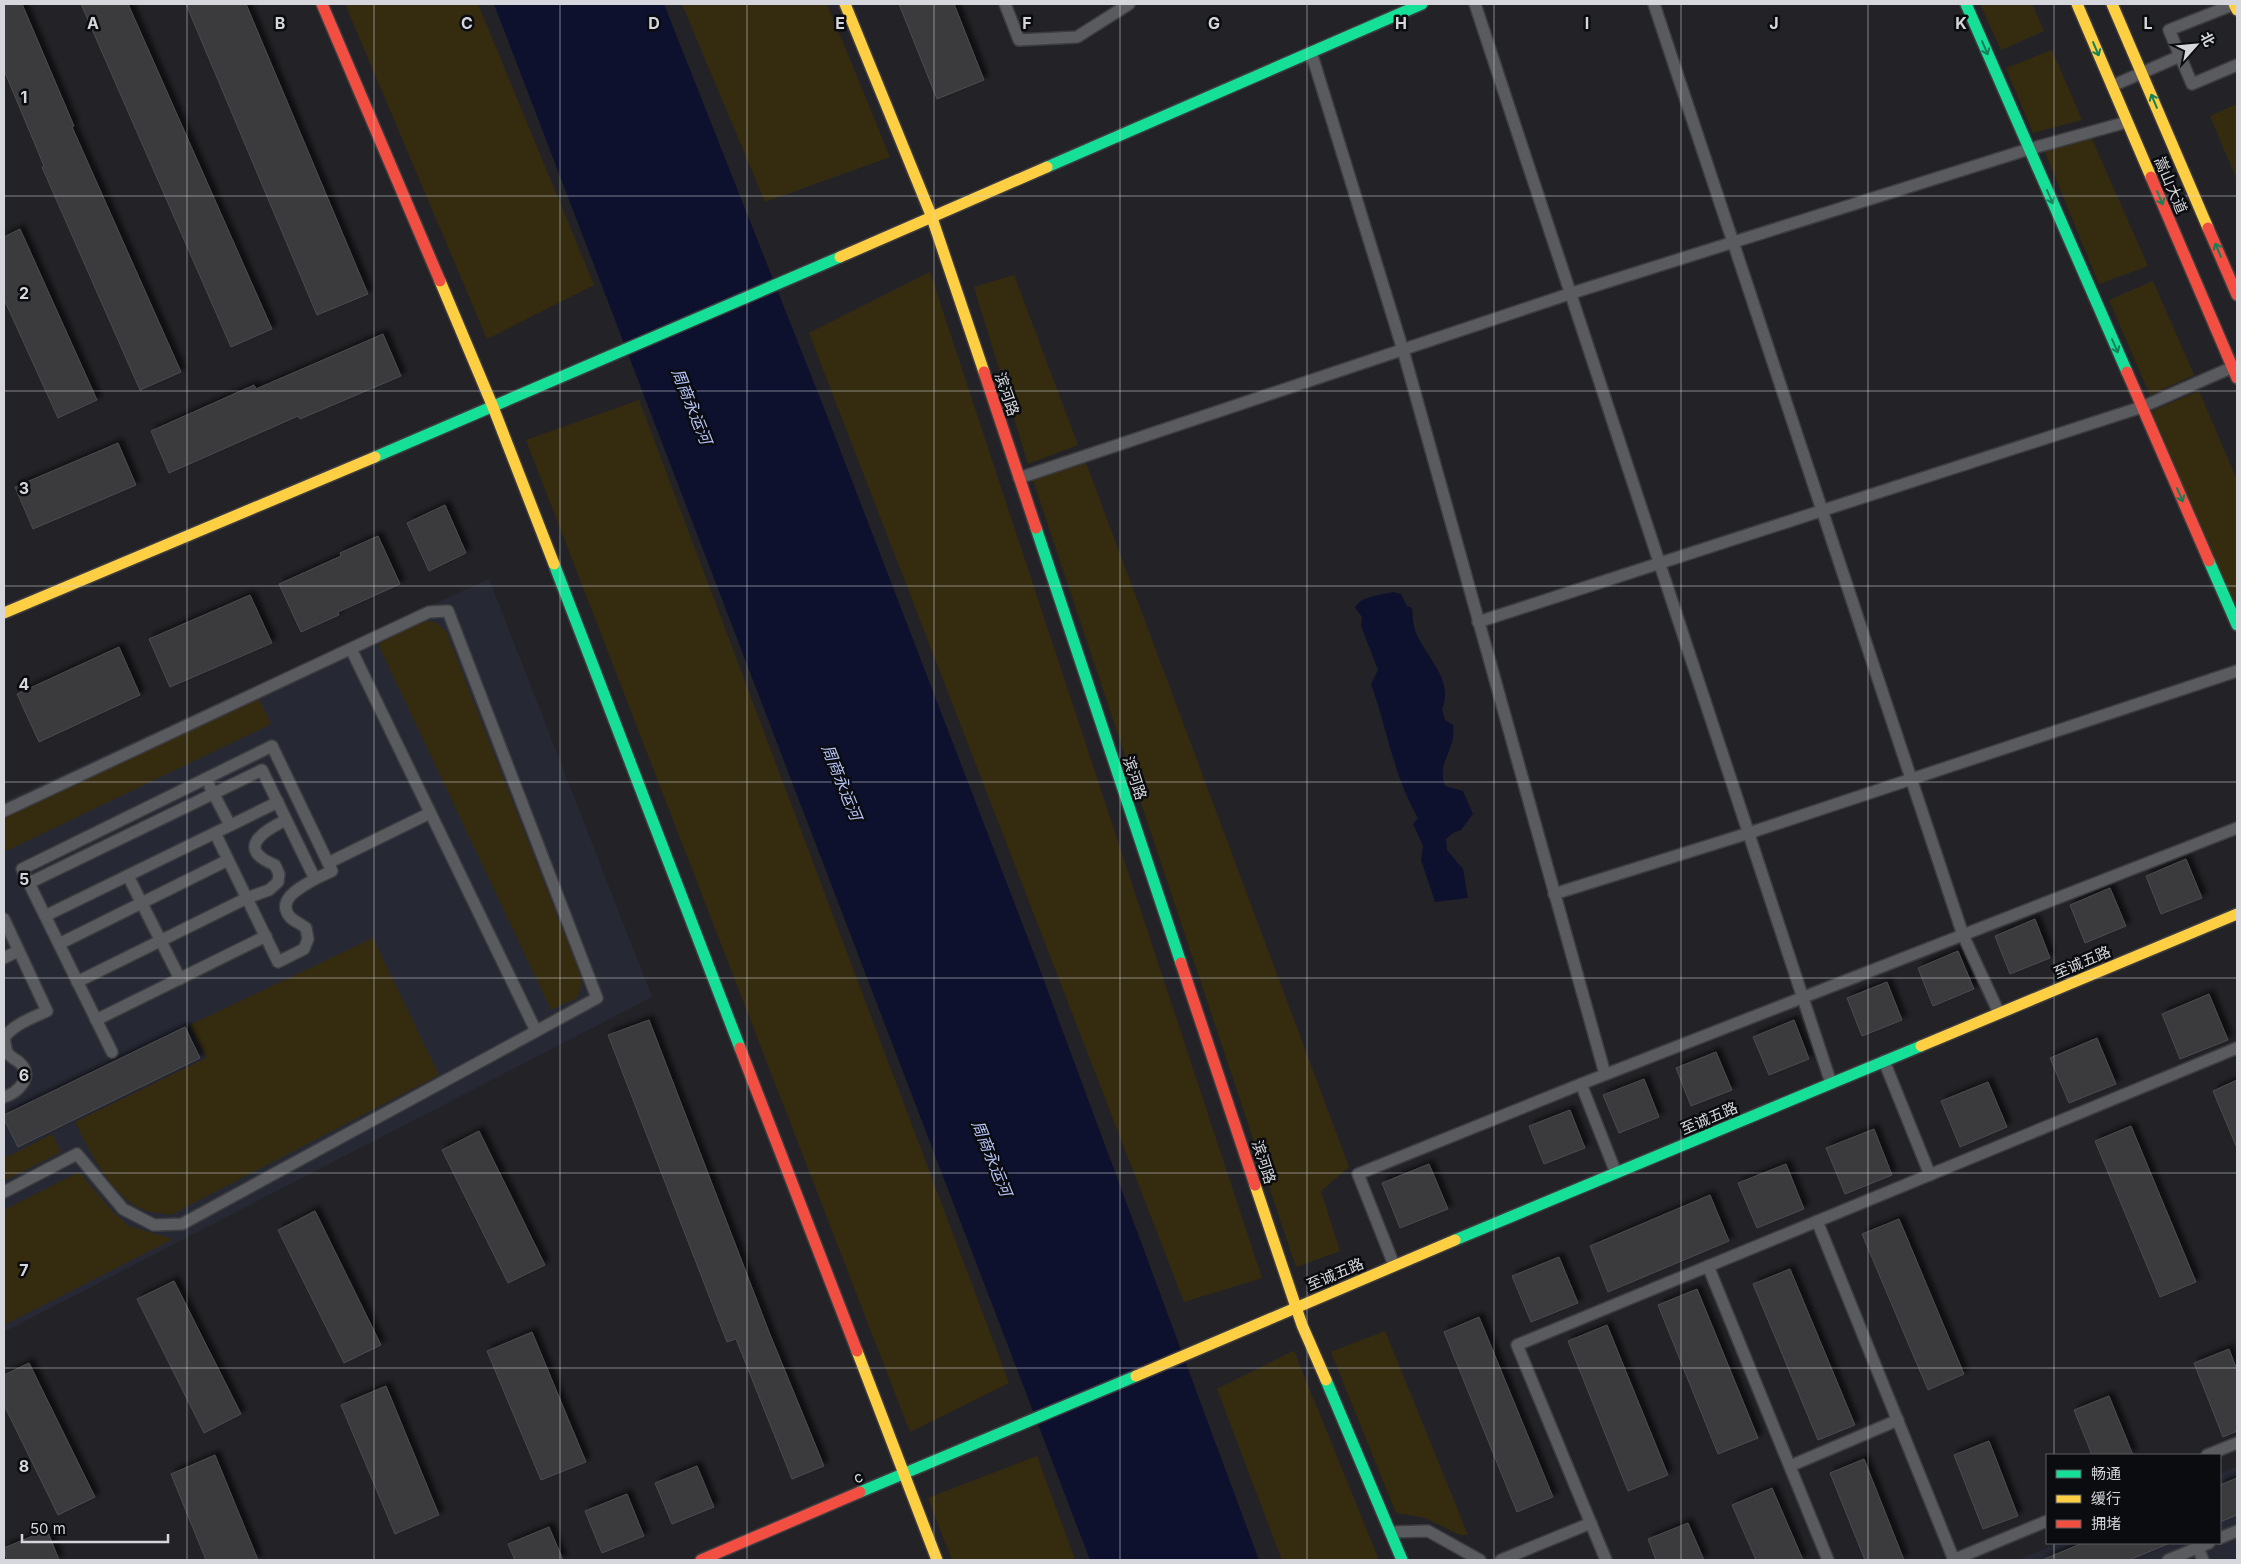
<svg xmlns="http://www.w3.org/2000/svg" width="2241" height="1564" font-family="Inter,'Noto Sans SC',sans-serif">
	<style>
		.built { fill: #262934 }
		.green { fill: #352c10 }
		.water { fill: #0e112e }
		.building { fill: #3a3a3e; stroke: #4b4c4f; filter: url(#shadow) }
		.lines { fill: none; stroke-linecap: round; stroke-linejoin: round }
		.lane-casing { stroke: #3d3d41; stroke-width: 14 }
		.fast-casing { stroke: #3d3d41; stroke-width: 14 }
		.slow-casing { stroke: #3d3d41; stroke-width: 14 }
		.jam-casing { stroke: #3d3d41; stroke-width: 14 }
		.lane { stroke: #5a5b5e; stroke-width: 11 }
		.fast { stroke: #16e098; stroke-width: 11 }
		.slow { stroke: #ffcf43; stroke-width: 11 }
		.jam { stroke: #f24e42; stroke-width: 11 }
		.oneway { stroke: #11815a }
		.grid { fill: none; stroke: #d6d7dc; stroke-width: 1; stroke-opacity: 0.55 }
		.labels { text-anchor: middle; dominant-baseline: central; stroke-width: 5; stroke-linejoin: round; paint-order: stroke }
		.street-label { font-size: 15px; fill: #d6d7dc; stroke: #0b0c0f }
		.water-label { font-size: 16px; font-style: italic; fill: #b5c2f6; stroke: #0b0c0f }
		.grid-label { font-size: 16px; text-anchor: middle; font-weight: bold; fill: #d6d7dc; stroke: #0b0c0f; stroke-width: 5; stroke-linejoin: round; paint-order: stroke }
	</style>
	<defs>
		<filter id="shadow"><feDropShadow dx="4.5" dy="-4.5" stdDeviation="2.5" flood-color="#0009"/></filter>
	</defs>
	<rect width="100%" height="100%" fill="#232327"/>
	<g class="built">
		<polygon points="489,579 652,997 4,1332 4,801"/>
		<polygon points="2237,1466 2237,1560 2018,1560 2059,1543 2220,1543 2220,1474"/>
	</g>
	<g class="green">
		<polygon points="345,4 478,4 594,285 487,339"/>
		<polygon points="682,4 827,4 890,157 765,202"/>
		<polygon points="1980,4 2032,4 2044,31 2001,50"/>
		<polygon points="2052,50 2082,120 2033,133 2006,68"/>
		<polygon points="2237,104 2237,180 2210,116"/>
		<polygon points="2091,137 2148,266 2099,284 2043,147"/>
		<polygon points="930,272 1262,1278 1184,1302 809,333"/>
		<polygon points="1014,275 1078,445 1028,464 974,287"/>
		<polygon points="2153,281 2194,375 2150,395 2109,300"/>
		<polygon points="2199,391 2237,480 2237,614 2150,412"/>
		<polygon points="639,400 1009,1383 910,1432 526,440"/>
		<polygon points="1086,463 1349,1167 1321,1191 1340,1251 1296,1267 1033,480"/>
		<polygon points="423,621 435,622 446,631 579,972 582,983 577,998 551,1010 378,644"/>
		<polygon points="259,699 271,724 4,852 4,817"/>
		<path d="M373,938l66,137 -268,140c-9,-2 -19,-2 -27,-5 -30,-10 -56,-61 -69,-88l131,-64 -16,-33z"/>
		<polygon points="52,1134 61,1152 4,1181 4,1152 7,1157"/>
		<polygon points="79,1172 111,1210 129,1226 173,1239 4,1325 4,1210"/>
		<polygon points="1385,1331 1468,1535 1460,1535 1425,1518 1396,1513 1331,1352"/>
		<polygon points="1293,1351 1294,1351 1379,1560 1282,1560 1217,1389"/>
		<polygon points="1037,1456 1075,1560 952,1560 928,1498"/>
	</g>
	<g class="water">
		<polygon points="494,4 664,4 826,413 1036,959 1259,1560 1090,1560"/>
		<path d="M1393,592l8,2 6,12 5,2c1,9 1,19 5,27 11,24 37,46 25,74l3,11 8,5c4,26 -17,36 -8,61l18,5 10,23 -12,16 -8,3 -7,6 1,11 16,19 5,29 -33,4 -14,-42 2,-14 -10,-22 5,-6c-25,-44 -30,-86 -47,-134l7,-14 -17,-44 1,-9 -7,-9c5,-12 26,-13 38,-16z"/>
	</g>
	<g class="building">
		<polygon points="4,4 22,4 74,126 72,127 181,372 140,390 42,167 44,166 4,70"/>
		<polygon points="81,4 128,4 272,329 231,347"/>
		<polygon points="186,4 246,4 368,294 317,315"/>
		<polygon points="899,4 954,4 984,80 937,99"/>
		<polygon points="20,229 97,400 58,418 4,299 4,237"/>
		<polygon points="383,334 401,376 300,419 298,416 169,473 151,431 254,385 256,389"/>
		<polygon points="118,443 136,485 33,529 15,487"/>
		<polygon points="445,505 466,553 429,571 407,523"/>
		<polygon points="378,536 400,584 338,612 339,615 301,632 279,584 341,556 340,553"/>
		<polygon points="250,595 272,643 170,687 149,639"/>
		<polygon points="119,647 140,695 39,742 17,694"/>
		<polygon points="2186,859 2202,898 2161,914 2146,876"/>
		<polygon points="2110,888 2126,926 2085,943 2070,905"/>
		<polygon points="2035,919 2050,958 2010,974 1995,936"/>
		<polygon points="1958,951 1974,989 1933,1006 1918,968"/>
		<polygon points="1887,982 1902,1020 1862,1036 1847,998"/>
		<polygon points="2209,994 2228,1040 2180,1059 2162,1014"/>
		<polygon points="649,1020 769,1332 824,1466 792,1479 736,1339 727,1342 608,1035"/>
		<polygon points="1794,1020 1809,1059 1769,1075 1753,1037"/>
		<polygon points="185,1027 200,1058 18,1147 4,1119 4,1115"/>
		<polygon points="2097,1038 2116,1084 2069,1103 2050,1058"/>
		<polygon points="1716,1052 1732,1090 1691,1106 1676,1068"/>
		<polygon points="1644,1079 1659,1117 1619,1133 1603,1095"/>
		<polygon points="2237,1080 2237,1148 2213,1091"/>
		<polygon points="1988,1082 2007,1127 1960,1147 1941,1101"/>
		<polygon points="1570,1110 1585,1148 1544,1164 1529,1126"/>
		<polygon points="2131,1126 2196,1282 2160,1297 2095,1141"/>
		<polygon points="1874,1129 1892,1175 1845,1194 1826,1148"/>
		<polygon points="479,1131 545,1265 508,1283 442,1150"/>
		<polygon points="1429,1164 1448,1209 1400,1228 1382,1183"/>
		<polygon points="1786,1164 1804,1209 1757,1228 1738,1183"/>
		<polygon points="1710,1195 1729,1241 1608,1292 1590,1246"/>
		<polygon points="315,1211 381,1345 344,1363 278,1230"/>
		<polygon points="1899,1219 1964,1374 1928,1390 1862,1234"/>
		<polygon points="1559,1257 1578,1303 1531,1322 1512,1276"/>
		<polygon points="1790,1269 1855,1425 1818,1440 1753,1284"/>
		<polygon points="174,1281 241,1414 204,1433 137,1299"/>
		<polygon points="1697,1289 1758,1438 1718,1454 1658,1305"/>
		<polygon points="1479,1317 1553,1497 1517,1512 1444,1332"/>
		<polygon points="1607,1325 1668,1475 1628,1491 1568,1341"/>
		<polygon points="532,1332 586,1462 541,1480 487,1351"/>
		<polygon points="2229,1349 2237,1370 2237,1431 2223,1437 2194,1363"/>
		<polygon points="29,1363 95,1497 58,1515 4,1405 4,1375"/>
		<polygon points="386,1386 439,1515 395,1534 341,1405"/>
		<polygon points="2109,1396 2133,1455 2092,1455 2074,1410"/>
		<polygon points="1989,1441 2018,1516 1983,1529 1954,1455"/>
		<polygon points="215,1455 258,1560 206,1560 171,1474"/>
		<polygon points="1864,1459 1904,1560 1865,1560 1830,1473"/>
		<polygon points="697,1466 714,1507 672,1524 655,1483"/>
		<polygon points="2237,1478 2237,1515 2220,1522 2220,1485"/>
		<polygon points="1772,1488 1803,1560 1756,1560 1732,1505"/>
		<polygon points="627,1494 644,1536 602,1553 585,1511"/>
		<polygon points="1688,1523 1704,1560 1656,1560 1648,1539"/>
		<polygon points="549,1527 563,1560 515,1560 508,1544"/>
		<polygon points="47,1530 59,1560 7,1560 4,1548"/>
		<polygon points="2083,1543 2170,1543 2129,1560 2042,1560"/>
	</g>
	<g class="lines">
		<g class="lane-casing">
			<g id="lane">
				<polyline points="1005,4 1019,40 1077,37 1129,4"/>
				<polyline points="1475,4 1831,1083"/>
				<polyline points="1654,4 1963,935 1999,1013"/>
				<polyline points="2235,4 2169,30 2192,84 2237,65"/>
				<polyline points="1311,52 1403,350 1605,1074"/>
				<polyline points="2112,86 2180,56"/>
				<polyline points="1019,478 1572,293 2029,149 2127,122"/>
				<polyline points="1478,622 2142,407 2233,367"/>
				<polyline points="351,649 536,1031"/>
				<polyline points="210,787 230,825"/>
				<polyline points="4,811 429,612 448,611 597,998 182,1224 154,1225 123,1209 77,1154 4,1192"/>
				<path d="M215,833l63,129 26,-13 4,-10 -2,-11c-5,-4 -12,-7 -16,-11 -15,-18 13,-31 25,-38"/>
				<polyline points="328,863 430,813"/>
				<polyline points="128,876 180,979"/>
				<path d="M29,883l233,-113 53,109 17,-8 -60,-125 -250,123c30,61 60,122 90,183"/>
				<polyline points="1554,894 1749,833 2237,671"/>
				<polyline points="45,916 278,802"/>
				<path d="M4,919l43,92c-15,7 -33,13 -43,27l3,15c4,4 9,7 13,10 15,14 -3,30 -16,34"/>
				<polyline points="59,944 228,860"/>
				<polyline points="4,958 18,951"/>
				<path d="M77,982l170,-84 22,-8 9,-8 1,-8 -4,-9c-40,-16 -12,-34 11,-45"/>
				<polyline points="96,1020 266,936"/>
				<polyline points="1884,1061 1930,1175"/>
				<polyline points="1616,1173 1581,1084 2237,828"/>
				<polyline points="1817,1221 1954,1560"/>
				<polyline points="1394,1265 1358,1174 1581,1084"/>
				<polyline points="1708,1266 1828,1560"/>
				<polyline points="2207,1455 2237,1443"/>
				<polyline points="1790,1466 1898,1420"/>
				<polyline points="1390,1532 1428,1531 1480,1560"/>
				<polyline points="2220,1538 2237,1531"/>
				<polyline points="2198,1548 2203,1560"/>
				<polyline points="1501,1560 1591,1523"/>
				<polyline points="1606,1560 1517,1345 2237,1048"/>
				<polyline points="1953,1560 2047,1521"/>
				<polyline points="2168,1560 2209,1543"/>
			</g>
		</g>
		<g class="fast-casing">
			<g id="fast">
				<polyline points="1966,4 2127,372"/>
				<polyline points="1047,167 1422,4"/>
				<polyline points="375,457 840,257"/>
				<polyline points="1036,528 1181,963"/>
				<polyline points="2209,561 2237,625"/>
				<polyline points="554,564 740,1048"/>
				<polyline points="1455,1240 1921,1046"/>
				<polyline points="1326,1380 1402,1560"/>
				<polyline points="860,1492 1136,1376"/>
			</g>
		</g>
		<g class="slow-casing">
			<g id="slow">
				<polyline points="845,4 931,215 984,372"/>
				<polyline points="2077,4 2151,177"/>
				<polyline points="2112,4 2208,228"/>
				<polyline points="2234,4 2237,10"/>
				<polyline points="840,257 1047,167"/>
				<polyline points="440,281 493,407 554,564"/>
				<polyline points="4,613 375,457"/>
				<polyline points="1921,1046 2237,914"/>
				<polyline points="1255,1185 1302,1325 1326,1380"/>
				<polyline points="857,1351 937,1560"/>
				<polyline points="1136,1376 1455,1240"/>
			</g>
		</g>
		<g class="jam-casing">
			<g id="jam">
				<polyline points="322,4 440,281"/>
				<polyline points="2151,177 2237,378"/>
				<polyline points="2208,228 2237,295"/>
				<polyline points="984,372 1036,528"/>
				<polyline points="2127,372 2209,561"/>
				<polyline points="1181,963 1255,1185"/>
				<polyline points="740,1048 857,1351"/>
				<polyline points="701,1560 860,1492"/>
			</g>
		</g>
		<use href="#lane" class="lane"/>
		<use href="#fast" class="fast"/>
		<use href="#slow" class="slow"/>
		<use href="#jam" class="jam"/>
	</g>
	<defs><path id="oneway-shaft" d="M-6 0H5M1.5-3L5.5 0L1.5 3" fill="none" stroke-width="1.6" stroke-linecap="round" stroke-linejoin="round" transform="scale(1.25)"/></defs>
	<g class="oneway">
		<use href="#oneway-shaft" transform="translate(1985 48) rotate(67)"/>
		<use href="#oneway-shaft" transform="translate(2096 49) rotate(67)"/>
		<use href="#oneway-shaft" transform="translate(2154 101) rotate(-113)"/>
		<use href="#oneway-shaft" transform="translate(2050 197) rotate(66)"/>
		<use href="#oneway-shaft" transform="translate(2160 198) rotate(67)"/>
		<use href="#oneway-shaft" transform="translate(2218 250) rotate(-113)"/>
		<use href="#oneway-shaft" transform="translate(2115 346) rotate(66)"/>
		<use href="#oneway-shaft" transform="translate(2180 495) rotate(66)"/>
	</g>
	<path class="grid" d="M187,4v1556M374,4v1556M560,4v1556M747,4v1556M934,4v1556M1120,4v1556M1307,4v1556M1494,4v1556M1681,4v1556M1868,4v1556M2054,4v1451M4,196h2233M4,391h2233M4,586h2233M4,782h2233M4,978h2233M4,1173h2233M4,1368h2233M2054,1543v17"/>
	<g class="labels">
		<g class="street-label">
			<text transform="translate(2171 185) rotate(67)">嵩山大道</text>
			<text transform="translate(1007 394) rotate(71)">滨河路</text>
			<text transform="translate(1135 778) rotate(72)">滨河路</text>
			<text transform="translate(2082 962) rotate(-23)">至诚五路</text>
			<text transform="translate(1709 1118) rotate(-23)">至诚五路</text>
			<text transform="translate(1264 1162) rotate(72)">滨河路</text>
			<text transform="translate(1335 1274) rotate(-23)">至诚五路</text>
			<text transform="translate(858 1477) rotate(-23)">c</text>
		</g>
		<g class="water-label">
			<text transform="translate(692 406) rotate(68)">周商永运河</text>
			<text transform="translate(842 782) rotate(68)">周商永运河</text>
			<text transform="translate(992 1158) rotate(68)">周商永运河</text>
		</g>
	</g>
	<g class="grid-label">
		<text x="93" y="29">A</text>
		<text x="280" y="29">B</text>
		<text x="467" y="29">C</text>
		<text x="654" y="29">D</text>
		<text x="840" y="29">E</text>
		<text x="1027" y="29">F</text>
		<text x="1214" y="29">G</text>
		<text x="1401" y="29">H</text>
		<text x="1587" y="29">I</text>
		<text x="1774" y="29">J</text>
		<text x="1961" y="29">K</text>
		<text x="2148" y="29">L</text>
		<text x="24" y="103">1</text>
		<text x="24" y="299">2</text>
		<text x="24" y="494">3</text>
		<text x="24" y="690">4</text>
		<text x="24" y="885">5</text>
		<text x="24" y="1081">6</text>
		<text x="24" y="1276">7</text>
		<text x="24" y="1472">8</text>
	</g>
	<rect width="2241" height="1564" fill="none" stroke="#d6d7dc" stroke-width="10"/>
	<rect x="2046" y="1454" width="175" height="90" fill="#0b0c0f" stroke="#5c5d61"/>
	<rect x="2056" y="1470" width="25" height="8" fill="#16e098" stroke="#5c5d61"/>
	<text x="2091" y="1479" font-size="15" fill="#d6d7dc">畅通</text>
	<rect x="2056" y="1495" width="25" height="8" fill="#ffcf43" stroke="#5c5d61"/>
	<text x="2091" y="1504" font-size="15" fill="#d6d7dc">缓行</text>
	<rect x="2056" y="1520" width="25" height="8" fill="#f24e42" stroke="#5c5d61"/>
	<text x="2091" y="1529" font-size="15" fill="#d6d7dc">拥堵</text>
	<g transform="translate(2196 45) rotate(63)" stroke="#0b0c0f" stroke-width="4" paint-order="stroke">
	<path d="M0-4L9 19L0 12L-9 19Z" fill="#d6d7dc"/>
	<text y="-8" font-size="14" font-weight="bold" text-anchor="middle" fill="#d6d7dc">北</text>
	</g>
	<path d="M22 1534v8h146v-8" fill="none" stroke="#d6d7dc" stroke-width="2.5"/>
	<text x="30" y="1534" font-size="15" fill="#d6d7dc" stroke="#0b0c0f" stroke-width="4" paint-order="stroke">50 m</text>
</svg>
